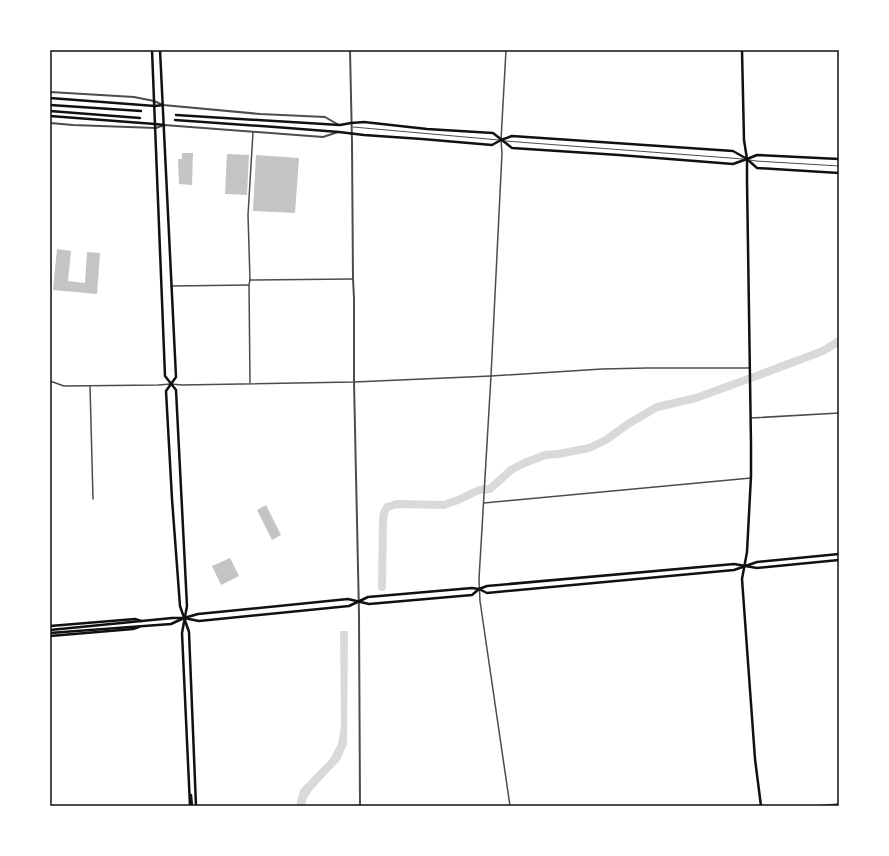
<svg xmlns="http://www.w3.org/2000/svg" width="889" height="856" font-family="Montserrat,sans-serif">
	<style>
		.water { fill: #d9d9d9 }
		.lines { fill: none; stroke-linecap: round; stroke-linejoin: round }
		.river { stroke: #d9d9d9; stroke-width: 8 }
		.building { fill: #c4c4c4 }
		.service { stroke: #4c4c4c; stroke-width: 1 }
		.minor { stroke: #4c4c4c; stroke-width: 1.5 }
		.tertiary { stroke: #4c4c4c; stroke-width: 2 }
		.secondary { stroke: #111; stroke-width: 2.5 }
		.primary { stroke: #111; stroke-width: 2.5 }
		.neatline { fill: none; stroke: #111; stroke-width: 1.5 }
	</style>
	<rect width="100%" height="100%" fill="#fff"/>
	<polygon class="water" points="340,631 348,631 347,744 340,760 313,789 307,798 305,806 296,806 300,790 330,759 338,744 341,726"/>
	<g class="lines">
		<polyline class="river" points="382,587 383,519 384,513 387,507 397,504 444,505 458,500 479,490 490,489 511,470 522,464 545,455 558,454 589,448 606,440 628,424 657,407 696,398 759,375 823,351 839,341"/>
	</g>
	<g class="building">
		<polygon points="182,153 193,153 192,185 179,184 178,159 182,159"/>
		<polygon points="227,154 249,155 247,195 225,194"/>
		<polygon points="256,155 299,158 295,213 253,211"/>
		<polygon points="57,249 71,251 68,281 85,283 87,252 100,253 97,294 53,290"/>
		<polygon points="266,505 281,535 272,540 257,510"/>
		<polygon points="230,558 239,576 221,585 212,566"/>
	</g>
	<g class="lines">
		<g class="service">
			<polyline points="353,127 499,140"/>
			<polyline points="505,141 743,159"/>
			<polyline points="750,160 756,161 839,166"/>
		</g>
		<g class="minor">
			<polyline points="506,50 501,140 502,153 491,376 479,579 480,601 510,806"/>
			<polyline points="250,280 352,279"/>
			<polyline points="171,286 249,285"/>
			<polyline points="50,381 64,386 158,385 171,384 182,385 354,382 491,376 602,369 647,368 750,368"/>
			<polyline points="250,383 249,285 250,280 248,215 253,132"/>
			<polyline points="90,386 93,499"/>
			<polyline points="751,418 839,413"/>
			<polyline points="484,503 751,478"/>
			<polyline points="814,806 839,804"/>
		</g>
		<g class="tertiary">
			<polyline points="350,50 352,143 353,279 354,298 354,382 359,614 360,806"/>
			<polyline points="50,92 134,97 154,101 163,105 260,114 325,117 339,125"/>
			<polyline points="50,123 73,125 156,128 164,125 323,137 338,132"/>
		</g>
		<polyline class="secondary" points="742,50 744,140 747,159 747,181 751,444 751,476 747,552 742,579 755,759 761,806"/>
		<g class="primary">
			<polyline points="152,50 165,376 176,390 187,606 182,633 190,806"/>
			<polyline points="160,50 176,377 166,391 172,499 180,606 189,632 196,806"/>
			<polyline points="50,98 155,106 163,105"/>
			<polyline points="50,105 141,111"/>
			<polyline points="50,111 140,118"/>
			<polyline points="176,115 340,125 351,123 364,122 427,129 493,133 512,148 619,155 733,164 747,159 757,155 839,159"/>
			<polyline points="50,116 155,124 164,125"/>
			<polyline points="175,120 275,127 339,132 364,135 422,139 492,145 501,140 512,136 733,151 747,159 757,168 839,173"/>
			<polyline points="50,626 135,619 141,621"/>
			<polyline points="50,630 172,618 184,618 199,621 349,606 368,597 472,588 479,589 487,593 734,570 757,562 839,554"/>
			<polyline points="50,633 171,624 184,618 198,614 348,599 369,604 472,595 479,589 487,586 734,564 757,568 839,560"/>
			<polyline points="50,636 133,629 139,627"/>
			<polyline points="191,795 192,806"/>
		</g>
	</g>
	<rect width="889" height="856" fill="none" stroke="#ffffff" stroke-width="102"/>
	<rect x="51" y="51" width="787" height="754" class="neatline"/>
</svg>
